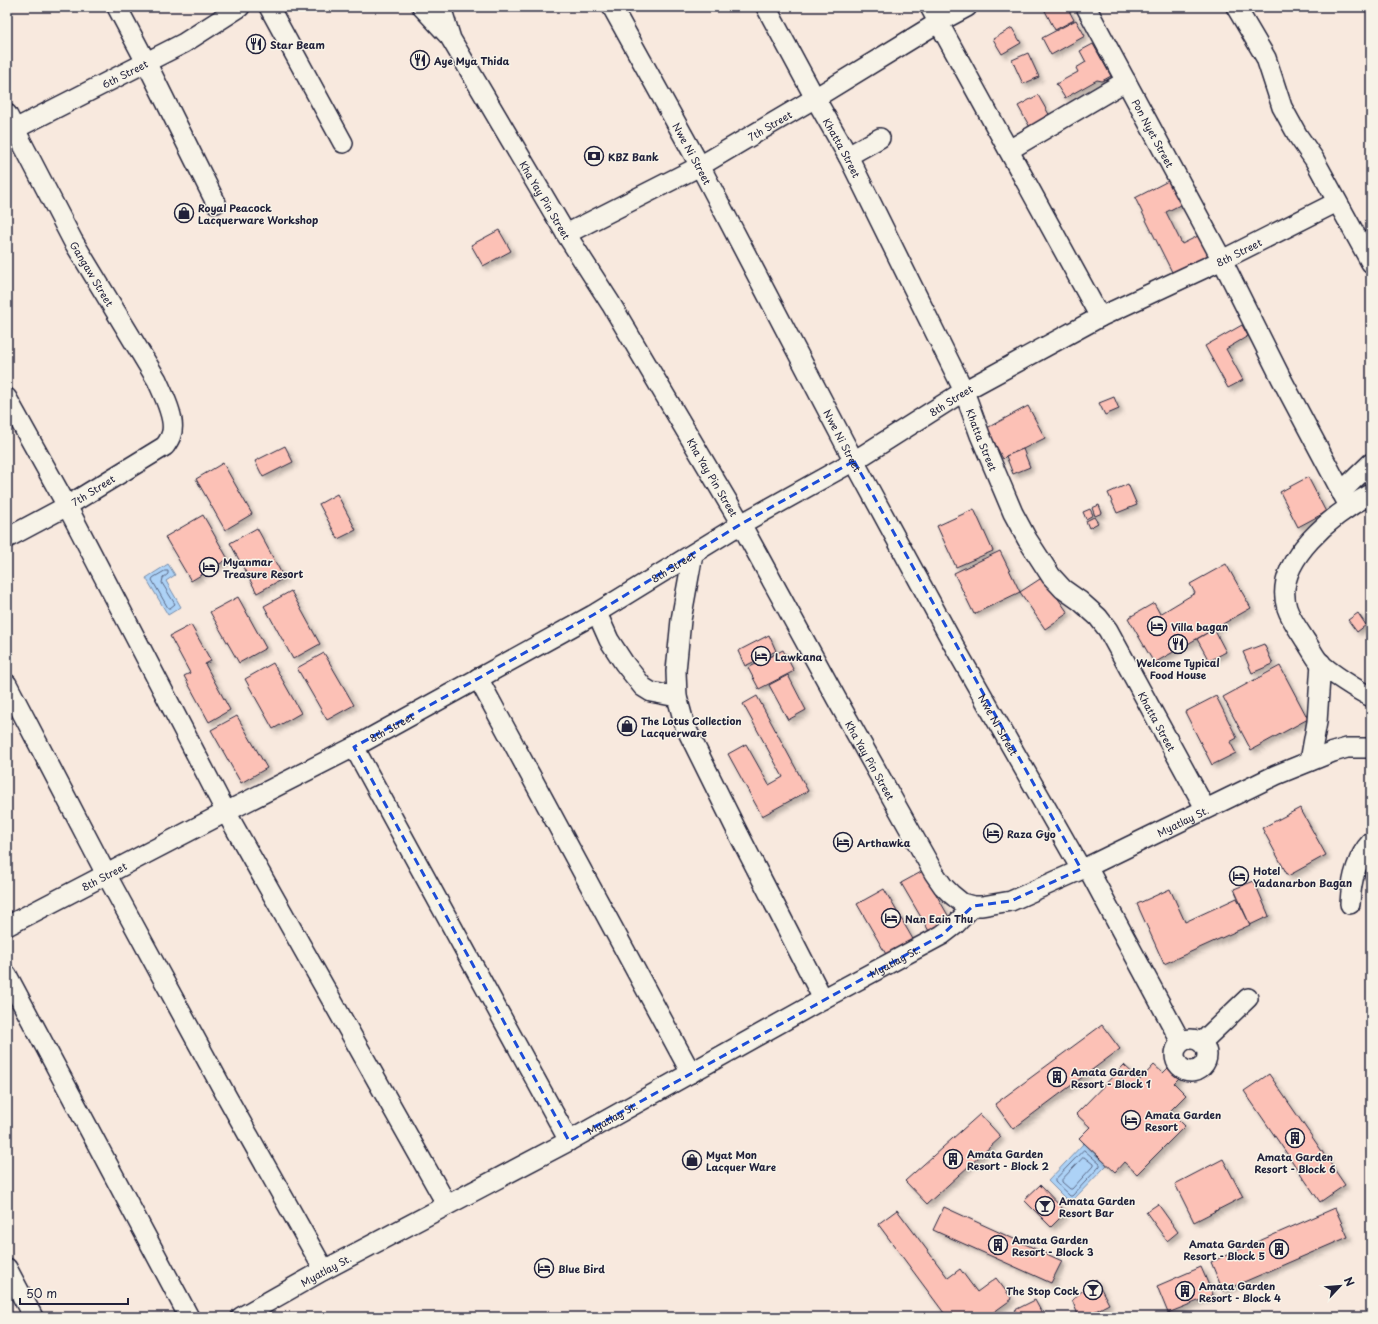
<svg xmlns="http://www.w3.org/2000/svg" width="1378" height="1324" font-family="'Playpen Sans',sans-serif">
	<style>
		.water { fill: #add2f6; stroke: #758cab }
		.lines { fill: none; stroke-linecap: round; stroke-linejoin: round }
		.shore { stroke: #5a6886; stroke-width: 1 }
		.building { fill: #fcc1b6; stroke: #22223b; filter: url(#shadow) }
		.minor-casing { stroke: #22223b; stroke-width: 22 }
		.minor { stroke: #f7f3e8; stroke-width: 19 }
		.marked { fill: none; stroke: #1d4ed8; stroke-width: 3; stroke-dasharray: 8 5; stroke-linejoin: round }
		.labels { text-anchor: middle; dominant-baseline: central; stroke-width: 3; stroke-linejoin: round; paint-order: stroke }
		.poi-label { font-size: 10px; font-weight: bold; fill: #22223b; stroke: #f7f3e8; text-anchor: start }
		.street-label { font-size: 10px; fill: #22223b; stroke: #f7f3e8 }
	</style>
	<defs>
		<filter id="shadow"><feDropShadow dx="3.5" dy="3.5" stdDeviation="2" flood-color="#0004"/></filter>
	</defs>
	<rect width="100%" height="100%" fill="#f8e9de"/>
	<filter id="ink" filterUnits="userSpaceOnUse"><feTurbulence type="fractalNoise" baseFrequency=".025" numOctaves="2"/><feDisplacementMap in="SourceGraphic" scale="8" xChannelSelector="R" yChannelSelector="G"/><feConvolveMatrix kernelMatrix="1 2 1 2 8 2 1 2 1" color-interpolation-filters="sRGB"/></filter>
	<g filter="url(#ink)">
		<g class="water">
			<polygon points="168,564 175,575 166,581 181,607 168,615 146,578"/>
			<polygon points="1084,1143 1107,1165 1070,1203 1048,1181"/>
		</g>
		<g class="lines">
			<g class="shore">
				<polygon points="165,571 168,571 168,574 163,578 162,583 175,604 170,608 168,608 152,580 153,578"/>
				<polygon points="1084,1150 1100,1164 1100,1166 1072,1196 1070,1196 1055,1182 1055,1180"/>
				<polygon points="1084,1157 1093,1164 1093,1166 1072,1189 1070,1189 1062,1182 1062,1180"/>
			</g>
		</g>
		<g class="building">
			<polygon points="1043,7 1067,7 1074,20 1055,30"/>
			<polygon points="1076,20 1085,36 1051,55 1042,38"/>
			<polygon points="1012,28 1021,43 1002,54 993,39"/>
			<polygon points="1093,44 1111,76 1102,81 1097,80 1065,98 1056,84 1078,72 1076,68 1086,62 1080,51"/>
			<polygon points="1028,53 1039,77 1023,84 1012,60"/>
			<polygon points="1038,95 1051,118 1031,129 1018,106"/>
			<polygon points="1170,180 1182,204 1166,212 1182,244 1200,235 1212,259 1175,278 1135,198"/>
			<polygon points="499,230 511,251 483,266 471,245"/>
			<polygon points="1242,325 1248,336 1226,349 1243,380 1228,388 1205,346"/>
			<polygon points="1114,397 1119,409 1105,415 1099,403"/>
			<polygon points="1028,406 1045,438 1023,449 1006,456 1003,459 987,428"/>
			<polygon points="285,446 293,462 263,477 255,461"/>
			<polygon points="1023,449 1030,467 1013,474 1006,456"/>
			<polygon points="223,463 252,514 225,530 196,479"/>
			<polygon points="1308,477 1326,512 1298,527 1280,492"/>
			<polygon points="1128,484 1137,505 1117,513 1108,493"/>
			<polygon points="337,494 356,530 338,539 319,504"/>
			<polygon points="1099,505 1102,513 1095,516 1092,508"/>
			<polygon points="974,509 993,551 956,567 937,526"/>
			<polygon points="1090,509 1093,515 1086,519 1083,512"/>
			<polygon points="203,515 228,559 191,581 165,537"/>
			<polygon points="1094,517 1098,523 1089,528 1086,521"/>
			<polygon points="257,528 284,578 257,593 230,543"/>
			<polygon points="1000,551 1020,592 974,614 954,573"/>
			<polygon points="1226,564 1251,608 1154,663 1128,618 1154,603 1160,614 1195,593 1190,584"/>
			<polygon points="1043,577 1068,613 1045,629 1020,592"/>
			<polygon points="291,591 320,644 293,659 264,606"/>
			<polygon points="238,597 266,648 239,663 210,612"/>
			<polygon points="1358,613 1366,625 1357,632 1348,620"/>
			<polygon points="191,625 211,661 205,664 230,710 209,722 184,676 190,673 170,636"/>
			<polygon points="1214,629 1226,652 1209,661 1197,639"/>
			<polygon points="769,635 776,651 745,666 738,651"/>
			<polygon points="1264,644 1273,664 1252,673 1243,652"/>
			<polygon points="783,650 794,671 759,689 748,668"/>
			<polygon points="324,653 354,705 327,720 297,668"/>
			<polygon points="273,663 301,713 273,729 245,679"/>
			<polygon points="1280,666 1308,719 1251,750 1223,697"/>
			<polygon points="788,675 806,710 788,720 769,685"/>
			<polygon points="757,696 808,791 762,816 728,754 746,744 769,785 783,777 743,704"/>
			<polygon points="1216,696 1237,738 1230,742 1236,753 1212,765 1185,712"/>
			<polygon points="237,716 267,768 241,783 211,730"/>
			<polygon points="1300,808 1326,855 1288,876 1262,828"/>
			<polygon points="923,871 950,919 929,931 901,883"/>
			<polygon points="1254,881 1269,916 1250,925 1234,889"/>
			<polygon points="884,889 914,941 887,956 857,904"/>
			<polygon points="1170,889 1185,922 1237,898 1250,925 1164,964 1137,904"/>
			<polygon points="1102,1025 1120,1049 1013,1129 995,1104"/>
			<polygon points="1124,1065 1140,1080 1154,1065 1163,1073 1171,1065 1182,1075 1174,1083 1186,1095 1170,1111 1185,1126 1137,1174 1124,1162 1115,1172 1084,1143 1079,1138 1090,1127 1076,1114"/>
			<polygon points="1269,1074 1345,1185 1320,1202 1244,1091"/>
			<polygon points="980,1114 1001,1137 927,1204 905,1181"/>
			<polygon points="1223,1159 1243,1197 1194,1222 1175,1184"/>
			<polygon points="1040,1185 1066,1212 1051,1227 1024,1200"/>
			<polygon points="1158,1204 1178,1232 1167,1241 1146,1212"/>
			<polygon points="944,1207 1062,1261 1051,1283 933,1230"/>
			<polygon points="1335,1208 1348,1237 1223,1291 1211,1262"/>
			<polygon points="897,1210 948,1278 960,1269 977,1292 996,1278 1012,1299 987,1317 947,1317 878,1224"/>
			<polygon points="1201,1267 1213,1295 1168,1313 1157,1286"/>
			<polygon points="1096,1279 1109,1304 1084,1317 1079,1317 1072,1300"/>
			<polygon points="1035,1300 1044,1317 1019,1317 1015,1310"/>
			<polygon points="1007,1312 1010,1317 998,1317"/>
		</g>
		<g class="lines">
			<g class="minor-casing">
				<g id="minor">
					<polyline points="117,7 146,62 216,203"/>
					<polyline points="269,7 343,143"/>
					<polyline points="422,7 448,35"/>
					<path id="s1" d="M441,7l10,32 115,195 45,70 130,220 95,174 98,175 9,13 8,8 11,9 11,3h9l29,-5 76,-34 189,-92 57,-23 14,-4h24"/>
					<path id="s2" d="M612,7l88,159 154,295 103,190 124,218"/>
					<path id="s3" d="M766,7l49,91 33,58 116,235 16,44 33,78 14,26 24,37 12,13 17,12 18,16 10,13 97,178"/>
					<polyline points="930,7 1100,317"/>
					<path id="s4" d="M1086,7l136,253 59,118 68,128"/>
					<polyline points="1236,7 1266,58 1282,107 1298,136 1314,159 1371,263"/>
					<path id="s5" d="M7,114l66,127 84,139c6,14 20,40 14,55 -1,4 -4,8 -6,11l-98,60 -60,32"/>
					<path id="s6" d="M7,133l177,-90 56,-36"/>
					<polyline points="1009,150 1126,81"/>
					<polyline points="848,156 880,138"/>
					<path id="s7" d="M566,234l134,-68 115,-68 124,-76 28,-15"/>
					<polyline points="7,398 67,506 226,812 447,1205"/>
					<polyline points="1341,492 1371,463"/>
					<path d="M1371,494c-36,19 -99,67 -84,114 4,12 12,22 18,32 5,7 9,16 15,23 9,9 39,28 51,34"/>
					<polyline points="693,554 681,620 676,671 677,697 685,726 735,827 823,999"/>
					<polyline points="597,613 609,640 624,663 643,687 651,692 677,697"/>
					<polyline points="478,678 691,1073"/>
					<polyline points="7,684 106,874 227,1097 324,1270"/>
					<polyline points="354,747 569,1141"/>
					<polyline points="1310,761 1317,722 1321,663"/>
					<polyline points="1087,867 1181,1042"/>
					<path d="M1350,904c1,-21 6,-46 21,-62"/>
					<path id="s8" d="M7,926l219,-114 128,-65 239,-132 148,-91 113,-63 110,-70 136,-74 122,-57 115,-58"/>
					<polyline points="7,975 189,1317"/>
					<circle cx="1191" cy="1055" r="16"/>
					<polyline points="1202,1042 1248,998"/>
					<polyline points="7,1268 33,1317"/>
					<path id="s9" d="M241,1317l83,-47 245,-129 254,-142 119,-64 13,-10 18,-19"/>
				</g>
			</g>
			<use href="#minor" class="minor"/>
		</g>
	</g>
	<path class="marked" d="M854,461l227,408 -70,32 -38,5 -31,29 -373,206 -215,-394 239,-132 148,-91z"/>
	<defs>
		<g id="restaurant-ring" transform="scale(1)"><circle r="9.5" fill="#f7f3e8" stroke="#22223b" stroke-width="1.5"/><path d="M-5-6h1v4h1v-4h1v4h1v-4h1v5L-1.5 .5V6h-2V.5L-5-1ZM5-6V6H3V1.5H1.5Q1.5-4 5-6Z" fill="#22223b"/></g>
		<g id="bank-ring" transform="scale(1)"><circle r="9.5" fill="#f7f3e8" stroke="#22223b" stroke-width="1.5"/><path d="M-6-4H6V4H-6ZM0-2.3a2.3 2.3 0 1 0 0 4.6a2.3 2.3 0 1 0 0-4.6Z" fill="#22223b"/></g>
		<g id="shop-ring" transform="scale(1)"><circle r="9.5" fill="#f7f3e8" stroke="#22223b" stroke-width="1.5"/><path d="M-5-2.5h2.3a2.7 3.5 0 0 1 5.4 0H5L5.5 6h-11ZM-1.5-2.5h3a1.5 2.3 0 0 0-3 0Z" fill="#22223b"/></g>
		<g id="hotel-ring" transform="scale(1)"><circle r="9.5" fill="#f7f3e8" stroke="#22223b" stroke-width="1.5"/><path d="M-6-4.5h1.5V1H6V5H4.5V3h-9V5H-6ZM-4 0a1.8 1.8 0 1 1 3.6 0ZM.5 0V-2.5h3Q6-2.5 6 0Z" fill="#22223b"/></g>
		<g id="building-ring" transform="scale(1)"><circle r="9.5" fill="#f7f3e8" stroke="#22223b" stroke-width="1.5"/><path d="M-4-6H4V6H1V3H-1V6H-4ZM-2.5-4.3h1.7v1.8h-1.7ZM.8-4.3h1.7v1.8H.8ZM-2.5-1h1.7V.8h-1.7ZM.8-1h1.7V.8H.8Z" fill="#22223b"/></g>
		<g id="bar-ring" transform="scale(1)"><circle r="9.5" fill="#f7f3e8" stroke="#22223b" stroke-width="1.5"/><path d="M-6-5H6L.8 .8V4.5H3.5V6h-7V4.5H-.8V.8Z" fill="#22223b"/></g>
	</defs>
	<g fill-rule="evenodd">
		<use href="#restaurant-ring" x="256" y="44"/>
		<use href="#restaurant-ring" x="420" y="60"/>
		<use href="#bank-ring" x="594" y="156"/>
		<use href="#shop-ring" x="184" y="213"/>
		<use href="#hotel-ring" x="209" y="567"/>
		<use href="#hotel-ring" x="1157" y="626"/>
		<use href="#restaurant-ring" x="1178" y="644"/>
		<use href="#hotel-ring" x="761" y="656"/>
		<use href="#shop-ring" x="627" y="726"/>
		<use href="#hotel-ring" x="993" y="833"/>
		<use href="#hotel-ring" x="843" y="842"/>
		<use href="#hotel-ring" x="1239" y="876"/>
		<use href="#hotel-ring" x="891" y="918"/>
		<use href="#building-ring" x="1057" y="1077"/>
		<use href="#hotel-ring" x="1131" y="1120"/>
		<use href="#building-ring" x="1295" y="1138"/>
		<use href="#building-ring" x="953" y="1159"/>
		<use href="#shop-ring" x="692" y="1160"/>
		<use href="#bar-ring" x="1045" y="1206"/>
		<use href="#building-ring" x="998" y="1245"/>
		<use href="#building-ring" x="1279" y="1249"/>
		<use href="#hotel-ring" x="544" y="1268"/>
		<use href="#bar-ring" x="1093" y="1290"/>
		<use href="#building-ring" x="1185" y="1291"/>
	</g>
	<g class="labels">
		<g class="poi-label">
			<text x="270" y="44">Star Beam</text>
			<text x="434" y="60">Aye Mya Thida</text>
			<text x="608" y="156">KBZ Bank</text>
			<text x="198" y="207">Royal Peacock<tspan x="198" dy="12">Lacquerware Workshop</tspan></text>
			<text x="223" y="561">Myanmar<tspan x="223" dy="12">Treasure Resort</tspan></text>
			<text x="1171" y="626">Villa bagan</text>
			<text x="775" y="656">Lawkana</text>
			<text x="1178" y="662" text-anchor="middle">Welcome Typical<tspan x="1178" dy="12">Food House</tspan></text>
			<text x="641" y="720">The Lotus Collection<tspan x="641" dy="12">Lacquerware</tspan></text>
			<text x="1007" y="833">Raza Gyo</text>
			<text x="857" y="842">Arthawka</text>
			<text x="1253" y="870">Hotel<tspan x="1253" dy="12">Yadanarbon Bagan</tspan></text>
			<text x="905" y="918">Nan Eain Thu</text>
			<text x="1071" y="1071">Amata Garden<tspan x="1071" dy="12">Resort - Block 1</tspan></text>
			<text x="1145" y="1114">Amata Garden<tspan x="1145" dy="12">Resort</tspan></text>
			<text x="967" y="1153">Amata Garden<tspan x="967" dy="12">Resort - Block 2</tspan></text>
			<text x="706" y="1154">Myat Mon<tspan x="706" dy="12">Lacquer Ware</tspan></text>
			<text x="1295" y="1156" text-anchor="middle">Amata Garden<tspan x="1295" dy="12">Resort - Block 6</tspan></text>
			<text x="1059" y="1200">Amata Garden<tspan x="1059" dy="12">Resort Bar</tspan></text>
			<text x="1012" y="1239">Amata Garden<tspan x="1012" dy="12">Resort - Block 3</tspan></text>
			<text x="1265" y="1243" text-anchor="end">Amata Garden<tspan x="1265" dy="12">Resort - Block 5</tspan></text>
			<text x="558" y="1268">Blue Bird</text>
			<text x="1199" y="1285">Amata Garden<tspan x="1199" dy="12">Resort - Block 4</tspan></text>
			<text x="1079" y="1290" text-anchor="end">The Stop Cock</text>
		</g>
		<g class="street-label">
			<text stroke="none"><textPath href="#s6" startOffset="132">6th Street</textPath></text>
			<text stroke="none"><textPath href="#s7" startOffset="231">7th Street</textPath></text>
			<text stroke="none"><textPath href="#s4" startOffset="143">Pon Nyet Street</textPath></text>
			<text stroke="none"><textPath href="#s3" startOffset="160">Khatta Street</textPath></text>
			<text stroke="none"><textPath href="#s2" startOffset="167">Nwe Ni Street</textPath></text>
			<text stroke="none"><textPath href="#s1" startOffset="220">Kha Yay Pin Street</textPath></text>
			<text stroke="none"><textPath href="#s8" startOffset="1405">8th Street</textPath></text>
			<text stroke="none"><textPath href="#s5" startOffset="181">Gangaw Street</textPath></text>
			<text stroke="none"><textPath href="#s8" startOffset="1081">8th Street</textPath></text>
			<text stroke="none"><textPath href="#s3" startOffset="484">Khatta Street</textPath></text>
			<text stroke="none"><textPath href="#s2" startOffset="491">Nwe Ni Street</textPath></text>
			<text stroke="none"><textPath href="#s1" startOffset="544">Kha Yay Pin Street</textPath></text>
			<text transform="translate(93 490) rotate(-32)">7th Street</text>
			<text stroke="none"><textPath href="#s8" startOffset="757">8th Street</textPath></text>
			<text stroke="none"><textPath href="#s3" startOffset="820">Khatta Street</textPath></text>
			<text stroke="none"><textPath href="#s2" startOffset="815">Nwe Ni Street</textPath></text>
			<text stroke="none"><textPath href="#s8" startOffset="433">8th Street</textPath></text>
			<text stroke="none"><textPath href="#s1" startOffset="868">Kha Yay Pin Street</textPath></text>
			<text stroke="none"><textPath href="#s1" startOffset="1278">Myatlay St.</textPath></text>
			<text stroke="none"><textPath href="#s8" startOffset="109">8th Street</textPath></text>
			<text stroke="none"><textPath href="#s9" startOffset="744">Myatlay St.</textPath></text>
			<text stroke="none"><textPath href="#s9" startOffset="421">Myatlay St.</textPath></text>
			<text stroke="none"><textPath href="#s9" startOffset="97">Myatlay St.</textPath></text>
		</g>
	</g>
	<rect width="1378" height="1324" fill="none" stroke="#f7f3e8" stroke-width="24"/>
	<rect x="12" y="12" width="1354" height="1300" fill="none" stroke="#22223b" stroke-width="1.5" filter="url(#ink)"/>
	<g transform="translate(1340 1286) rotate(64)" stroke="#f7f3e8" stroke-width="3" paint-order="stroke">
	<path d="M0-3L7 15L0 10L-7 15Z" fill="#22223b"/>
	<text y="-6" font-size="11" font-weight="bold" text-anchor="middle" fill="#22223b">N</text>
	</g>
	<path d="M20 1298v6h108v-6" fill="none" stroke="#22223b" stroke-width="2"/>
	<text x="26" y="1298" font-size="12" fill="#22223b" stroke="#f7f3e8" stroke-width="3" paint-order="stroke">50 m</text>
</svg>
